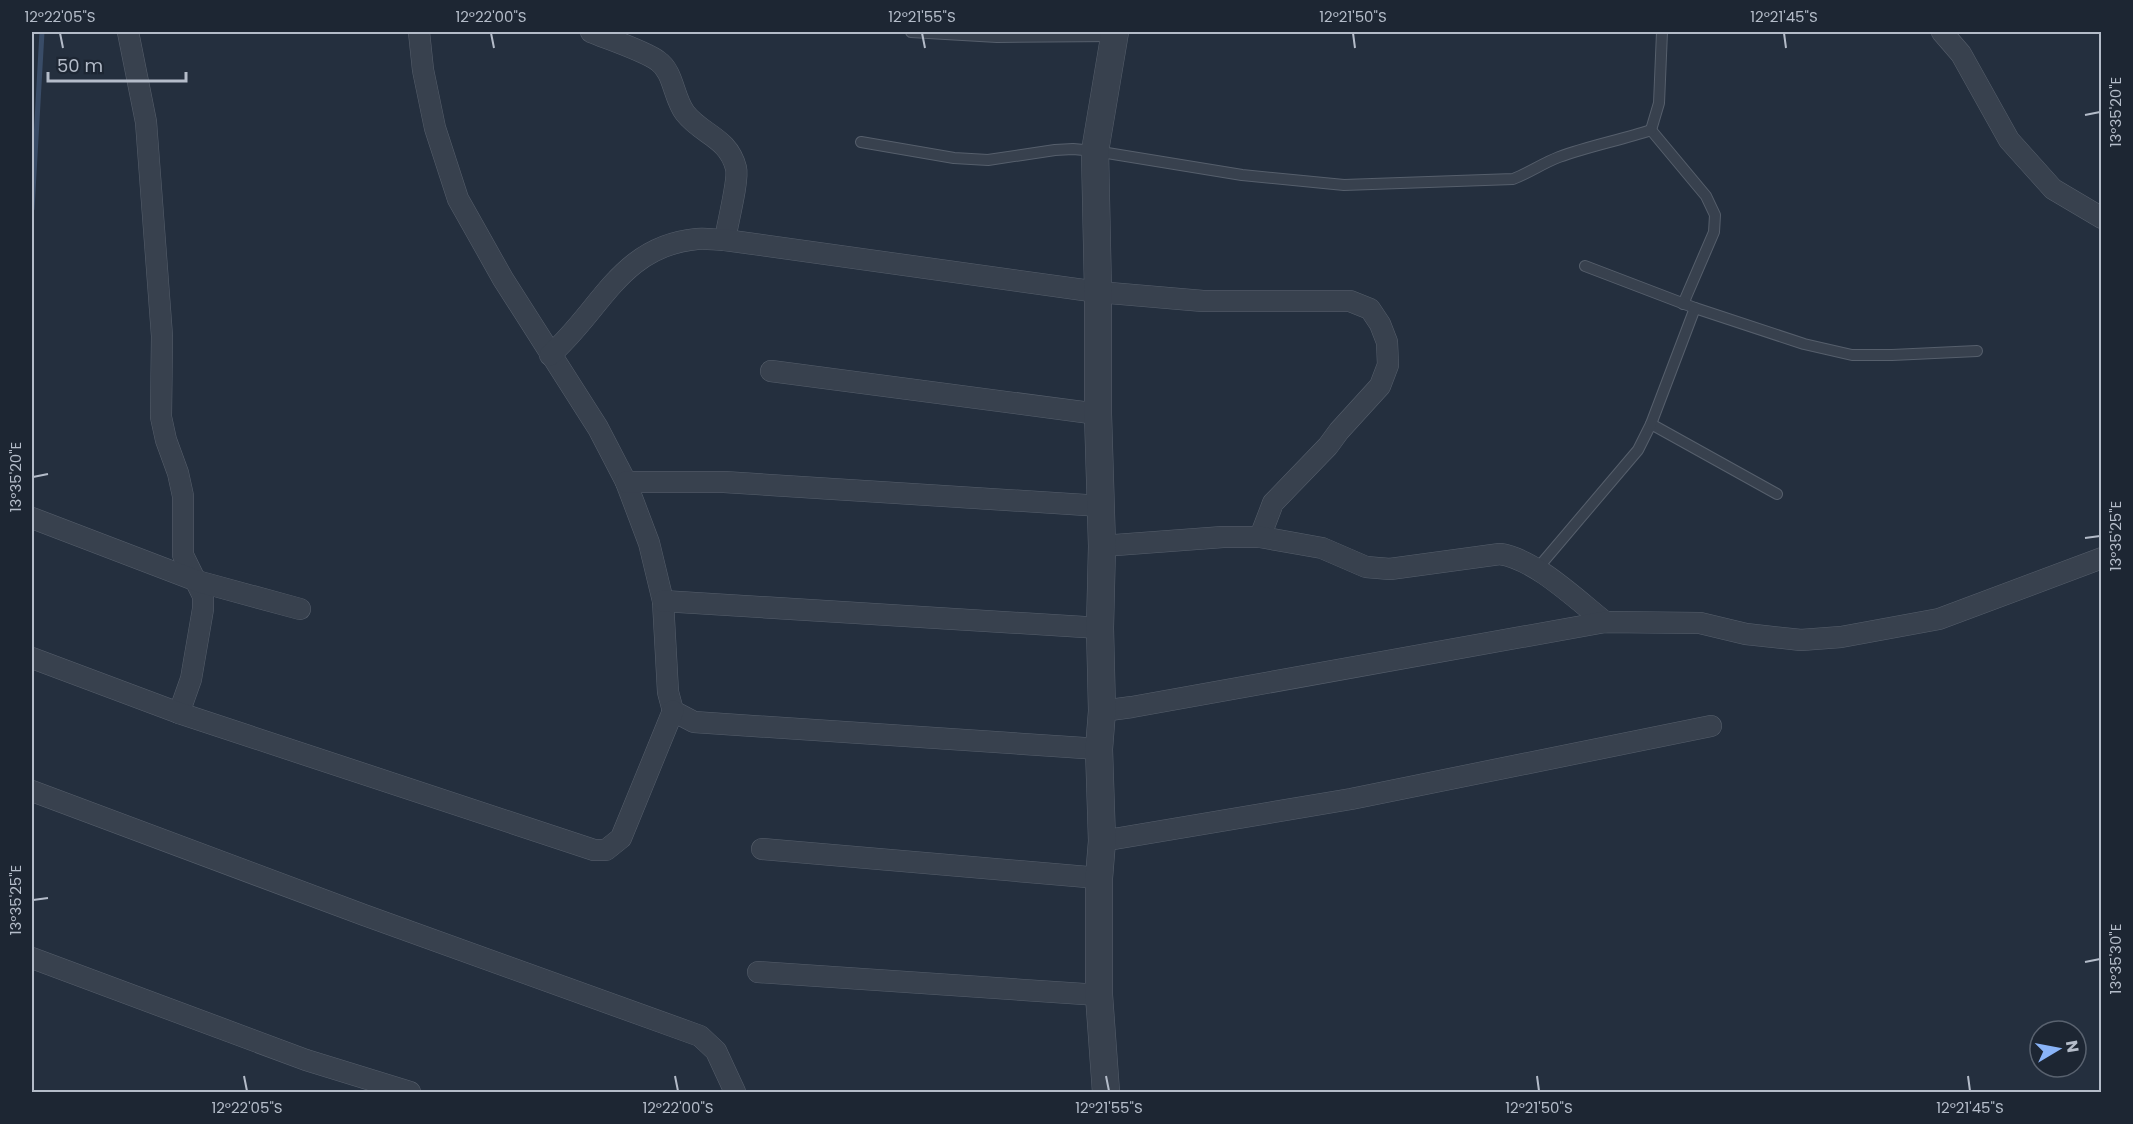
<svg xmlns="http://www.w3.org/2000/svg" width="2133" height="1124" font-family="Poppins,sans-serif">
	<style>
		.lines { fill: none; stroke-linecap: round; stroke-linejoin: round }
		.stream { stroke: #394c67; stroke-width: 5 }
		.service-casing { stroke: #565f6c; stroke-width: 12 }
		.minor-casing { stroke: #565f6c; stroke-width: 22 }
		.tertiary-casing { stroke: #565f6c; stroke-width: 28 }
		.service { stroke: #38414e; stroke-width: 10 }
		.minor { stroke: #38414e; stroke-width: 21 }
		.tertiary { stroke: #38414e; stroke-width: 27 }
		.ticks { fill: none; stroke: #b4bcc9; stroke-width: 2 }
		.neatline { fill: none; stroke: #b4bcc9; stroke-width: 2 }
		.ticks-label { font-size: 15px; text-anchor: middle; fill: #b4bcc9 }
	</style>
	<rect width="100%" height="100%" fill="#242f3e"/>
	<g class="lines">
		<polyline class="stream" points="32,209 42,32"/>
		<g class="service-casing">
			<g id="service">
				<polyline points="911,32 997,37 1114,36"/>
				<polyline points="1651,130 1706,196 1715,215 1714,232 1683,304"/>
				<polyline points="1651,130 1659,103 1662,32"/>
				<path d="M861,142l93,16 34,2 67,-10 18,-1 22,2 147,24 102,10 169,-6c16,-6 30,-16 46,-22 30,-11 62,-17 92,-27"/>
				<polyline points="1585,266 1695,308 1804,344 1852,355 1892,355 1977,351"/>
				<polyline points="1651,424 1777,494"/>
				<polyline points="1537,569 1638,450 1651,424 1695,308"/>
			</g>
		</g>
		<g class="minor-casing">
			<g id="minor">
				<polyline points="128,32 146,122 162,336 161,417 166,440 178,473 183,496 183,555 203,596 203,609 191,679 179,713"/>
				<polyline points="419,32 423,70 435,128 458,199 503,279 598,428 626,482 649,543 663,601 668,692 673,711 694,722 1099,749"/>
				<path d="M591,32c17,7 54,19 67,29 16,11 15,36 27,52 17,22 43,24 51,55 3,12 -9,57 -11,72"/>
				<polyline points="1942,32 1961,54 2009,140 2053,189 2102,218"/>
				<path d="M550,355c51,-44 70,-109 147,-116 9,-1 19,1 28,1l373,52 105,9h147l20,8 10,15 7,18 1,23 -8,21 -41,45 -11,15 -55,57 -13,34"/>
				<polyline points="771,371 1098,414"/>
				<polyline points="626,482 724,482 1101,506"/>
				<polyline points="32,518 197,581 300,609"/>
				<path d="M1102,546l121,-9h37l62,11 44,19 24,2 110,-15c35,5 77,46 105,68"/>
				<polyline points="663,601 1100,628"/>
				<polyline points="32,658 179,713 594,850 606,850 621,838 673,711"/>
				<polyline points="1102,711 1132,707 1605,622 1700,623 1746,634 1801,640 1841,637 1939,619 2102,558"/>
				<polyline points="32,791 364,915 700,1036 716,1051 735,1092"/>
				<polyline points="1102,841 1351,799 1711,726"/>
				<polyline points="762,849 1099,878"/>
				<polyline points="32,958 306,1060 410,1092"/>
				<polyline points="758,972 1099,995"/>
			</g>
		</g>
		<g class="tertiary-casing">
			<polyline id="tertiary" points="1106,1092 1099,995 1099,878 1102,841 1099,749 1102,711 1100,628 1102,546 1098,414 1098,292 1095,151 1115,32"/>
		</g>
		<use href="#service" class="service"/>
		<use href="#minor" class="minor"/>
		<use href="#tertiary" class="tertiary"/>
	</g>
	<path class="ticks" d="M60,33l3,15M491,33l3,15M922,33l3,15M1353,33l2,15M1784,33l2,15M2085,115l15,-3M33,477l15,-3M2085,538l15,-2M33,900l15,-2M2085,962l15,-3M244,1076l3,15M675,1076l3,15M1106,1076l3,15M1537,1076l2,15M1968,1076l2,15"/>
	<rect width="2133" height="1124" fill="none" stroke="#1d2633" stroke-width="66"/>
	<g transform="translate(2058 1049) rotate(80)"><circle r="28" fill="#1d2633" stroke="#59626f" stroke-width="1.5"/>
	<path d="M0-4.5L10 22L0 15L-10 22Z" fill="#8ab4f8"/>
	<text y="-9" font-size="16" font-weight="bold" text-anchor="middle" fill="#b4bcc9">N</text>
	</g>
	<path d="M48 72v9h138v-9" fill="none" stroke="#b4bcc9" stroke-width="3"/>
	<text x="57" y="72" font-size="18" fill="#b4bcc9" stroke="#1d2633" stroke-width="4.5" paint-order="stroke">50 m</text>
	<rect x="33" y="33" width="2067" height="1058" class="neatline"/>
	<g class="ticks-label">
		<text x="60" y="22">12°22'05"S</text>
		<text x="491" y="22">12°22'00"S</text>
		<text x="922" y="22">12°21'55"S</text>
		<text x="1353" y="22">12°21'50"S</text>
		<text x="1784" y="22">12°21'45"S</text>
		<text transform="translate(2116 112) rotate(-90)" y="5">13°35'20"E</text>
		<text transform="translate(16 477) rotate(-90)" y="5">13°35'20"E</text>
		<text transform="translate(2116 536) rotate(-90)" y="5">13°35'25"E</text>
		<text transform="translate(16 900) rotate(-90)" y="5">13°35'25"E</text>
		<text transform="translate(2116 959) rotate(-90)" y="5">13°35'30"E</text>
		<text x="247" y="1113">12°22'05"S</text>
		<text x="678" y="1113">12°22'00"S</text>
		<text x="1109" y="1113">12°21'55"S</text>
		<text x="1539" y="1113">12°21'50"S</text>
		<text x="1970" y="1113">12°21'45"S</text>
	</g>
</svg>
